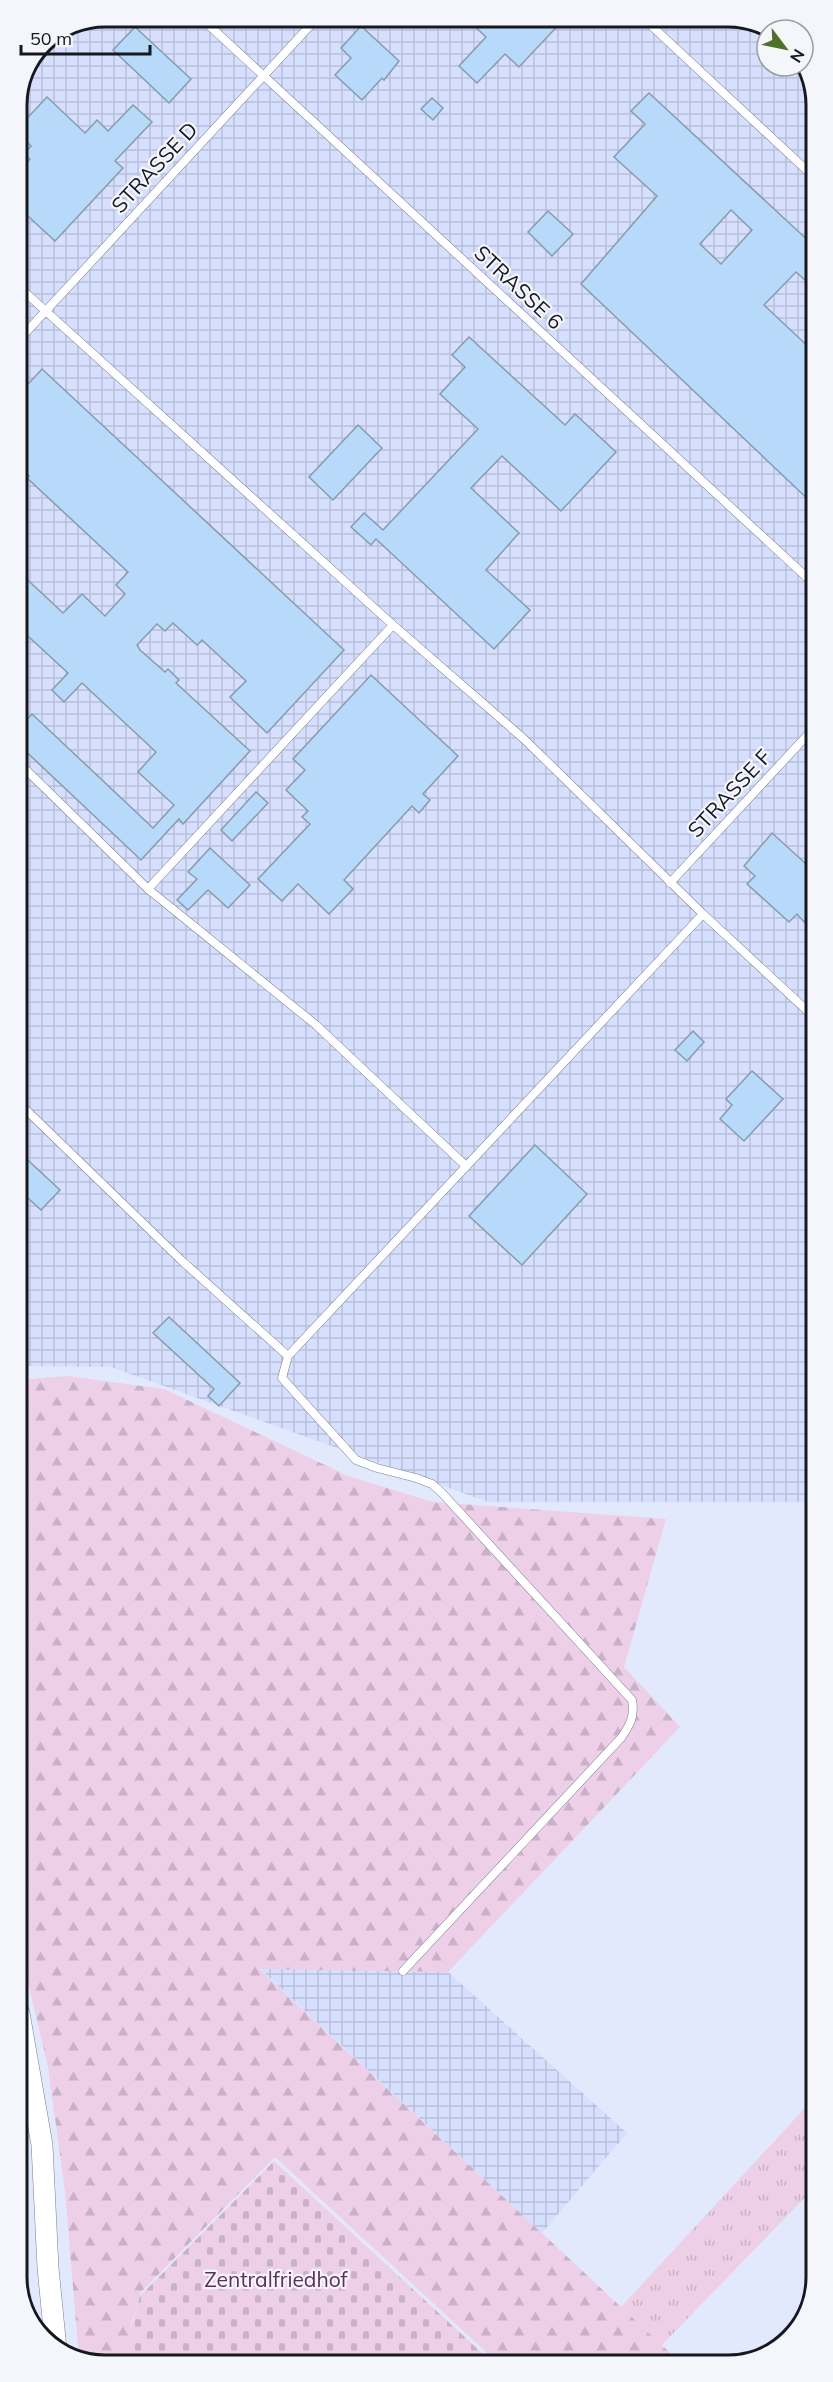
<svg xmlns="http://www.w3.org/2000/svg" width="833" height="2382" font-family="Mulish,sans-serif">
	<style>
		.built { fill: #d7dffe }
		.industrial { fill: url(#industrial-grid) }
		.grass { fill: url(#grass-tufts) }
		.forest { fill: url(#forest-firs) }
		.cemetery { fill: url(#cemetery-stones) }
		.building { fill: #b7dafa; stroke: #879bac; stroke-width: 1.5; fill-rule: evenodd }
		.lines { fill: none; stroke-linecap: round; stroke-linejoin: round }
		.lane-casing { stroke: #797f95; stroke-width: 9 }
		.secondary-casing { stroke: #797f95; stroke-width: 22 }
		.lane { stroke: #fff; stroke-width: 8 }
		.secondary { stroke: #fff; stroke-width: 21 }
		.labels { text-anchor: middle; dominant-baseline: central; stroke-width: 4.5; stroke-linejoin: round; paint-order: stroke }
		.street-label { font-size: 21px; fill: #161820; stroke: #f5f6fb }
		.park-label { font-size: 21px; fill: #612c5b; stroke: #f5f6fb }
		.rim { fill: none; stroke: #161820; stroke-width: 3 }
	</style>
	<defs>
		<pattern id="industrial-grid" width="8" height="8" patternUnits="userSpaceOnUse" patternTransform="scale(1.5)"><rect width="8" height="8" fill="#d7dffe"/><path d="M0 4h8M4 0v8" fill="none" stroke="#b8bfd9"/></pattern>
		<pattern id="grass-tufts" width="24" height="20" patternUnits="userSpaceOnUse" patternTransform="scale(1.5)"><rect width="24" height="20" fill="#edcfe8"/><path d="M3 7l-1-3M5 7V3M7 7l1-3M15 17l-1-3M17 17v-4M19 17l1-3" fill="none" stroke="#cab1c7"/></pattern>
		<pattern id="forest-firs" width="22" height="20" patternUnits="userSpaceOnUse" patternTransform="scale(1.5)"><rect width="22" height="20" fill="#edcfe8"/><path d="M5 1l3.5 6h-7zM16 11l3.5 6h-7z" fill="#cab1c7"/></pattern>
		<pattern id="cemetery-stones" width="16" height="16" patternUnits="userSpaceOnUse" patternTransform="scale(1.5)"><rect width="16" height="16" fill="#edcfe8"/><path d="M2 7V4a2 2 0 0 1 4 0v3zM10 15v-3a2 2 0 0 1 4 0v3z" fill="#cab1c7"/></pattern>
	</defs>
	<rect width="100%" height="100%" fill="#e3e9fc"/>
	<polygon class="built" points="19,2209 32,2300 34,2322 20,2300"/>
	<g class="industrial">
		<polygon points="105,17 734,17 769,30 767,30 767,66 803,66 813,82 815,1502 488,1502 111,1367 18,1366 17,99 43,42"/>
		<polygon points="259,1968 448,1972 627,2133 542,2233"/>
	</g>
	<polygon class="grass" points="816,2096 816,2186 662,2345 621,2307"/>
	<polygon class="forest" points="67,1376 164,1389 348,1476 433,1502 666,1519 624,1667 680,1727 448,1972 259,1969 681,2363 499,2364 275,2157 141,2292 131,2325 135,2365 99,2365 79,2358 65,2192 48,2067 19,1944 18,1380"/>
	<polygon class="cemetery" points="274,2161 494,2364 134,2365 131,2329 140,2296"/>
	<g class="building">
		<polygon points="465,17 566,17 519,67 505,54 477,83 459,66 486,37"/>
		<polygon points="361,26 399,61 384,80 382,78 362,100 335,75 351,58 341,48"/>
		<polygon points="135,27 191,79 169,103 113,50"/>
		<path d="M649,93l165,153v42l-18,-16 -32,33 50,47v153l-233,-221 76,-88 -43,-39 31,-33 -14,-13zM731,210l21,20 -31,34 -21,-20z"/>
		<polygon points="47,97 85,133 97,120 108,131 133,105 152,122 115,161 123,168 55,241 17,206 17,174 30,159 24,154 31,146 17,132 17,129"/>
		<polygon points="432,98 443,108 433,120 421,109"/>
		<polygon points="548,211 573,234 552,256 528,232"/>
		<polygon points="469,337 565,425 575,414 616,452 561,511 502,456 471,488 519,533 486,570 530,610 494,649 376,539 371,545 351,527 364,513 383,530 478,429 440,394 465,367 452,355"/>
		<polygon points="42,369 344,650 267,733 230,697 246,681 202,640 197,645 173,623 165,631 157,624 137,645 140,650 165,672 168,669 179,680 176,683 250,751 183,824 179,819 141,860 18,744 18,739 26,730 21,726 32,714 153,828 174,805 138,772 156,752 82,683 64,702 52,690 68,673 17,626 17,570 63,613 82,594 105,616 125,594 116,585 128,572 27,478 29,476 17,464 17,396"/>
		<polygon points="358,425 382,448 333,500 309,477"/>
		<polygon points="371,675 458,756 423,794 430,800 419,813 412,806 344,880 353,889 329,914 298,884 282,901 258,879 310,824 302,817 308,811 286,790 305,770 293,759"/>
		<polygon points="256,792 268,803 232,841 221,830"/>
		<polygon points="772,833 815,872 815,911 804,922 797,914 789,922 747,884 755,876 744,866"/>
		<polygon points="210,848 250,885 228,908 208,890 188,910 177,900 197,879 188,872"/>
		<polygon points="693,1031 704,1042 687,1061 675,1050"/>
		<polygon points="752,1071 783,1099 744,1141 720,1119 732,1105 726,1099"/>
		<polygon points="535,1145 587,1194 522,1265 469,1216"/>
		<polygon points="18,1151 60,1190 41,1210 18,1189"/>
		<polygon points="169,1317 240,1383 219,1406 208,1396 214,1389 153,1333"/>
	</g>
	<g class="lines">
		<g class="lane-casing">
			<g id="lane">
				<polyline points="200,17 814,584"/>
				<polyline points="642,17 814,177"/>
				<polyline points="17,285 393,625 524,739 703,914 288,1356"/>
				<polyline points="17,342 318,17"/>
				<polyline points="18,762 148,889 393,625"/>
				<polyline points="670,883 814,728"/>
				<polyline points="148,889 316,1025 466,1166"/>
				<polyline points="703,914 815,1018"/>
				<path d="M18,1102l163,158 107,96 -6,22 74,82 21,8 39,10 16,6 10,9 190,207c3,17 -2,25 -11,38l-218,233"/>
			</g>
		</g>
		<g class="secondary-casing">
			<polyline id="secondary" points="19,2013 42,2145 48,2268 56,2349"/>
		</g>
		<use href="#lane" class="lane"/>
		<use href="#secondary" class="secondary"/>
	</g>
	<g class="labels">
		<g class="street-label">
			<text transform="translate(154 167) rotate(-47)">STRASSE D</text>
			<text transform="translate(519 287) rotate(43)">STRASSE 6</text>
			<text transform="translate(729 793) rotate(-47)">STRASSE F</text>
		</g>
		<g class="park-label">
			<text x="276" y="2279">Zentralfriedhof</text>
		</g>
	</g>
	<path d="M0 0H833V2382H0ZM105 27H728A78 78 0 0 1 806 105V2277A78 78 0 0 1 728 2355H105A78 78 0 0 1 27 2277V105A78 78 0 0 1 105 27Z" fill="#f5f6fb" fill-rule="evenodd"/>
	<path class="rim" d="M105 27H728A78 78 0 0 1 806 105V2277A78 78 0 0 1 728 2355H105A78 78 0 0 1 27 2277V105A78 78 0 0 1 105 27Z"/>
	<g transform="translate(785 48) rotate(122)"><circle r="28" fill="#f5f6fb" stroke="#9c9da3" stroke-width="1.5"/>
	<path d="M0-4.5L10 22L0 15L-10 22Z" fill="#4e712a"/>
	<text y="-9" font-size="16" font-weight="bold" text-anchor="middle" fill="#161820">N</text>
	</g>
	<path d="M21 45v9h129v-9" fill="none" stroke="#161820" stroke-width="3"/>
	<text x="30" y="45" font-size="18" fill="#161820" stroke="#f5f6fb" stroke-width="4.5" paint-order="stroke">50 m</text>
</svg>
